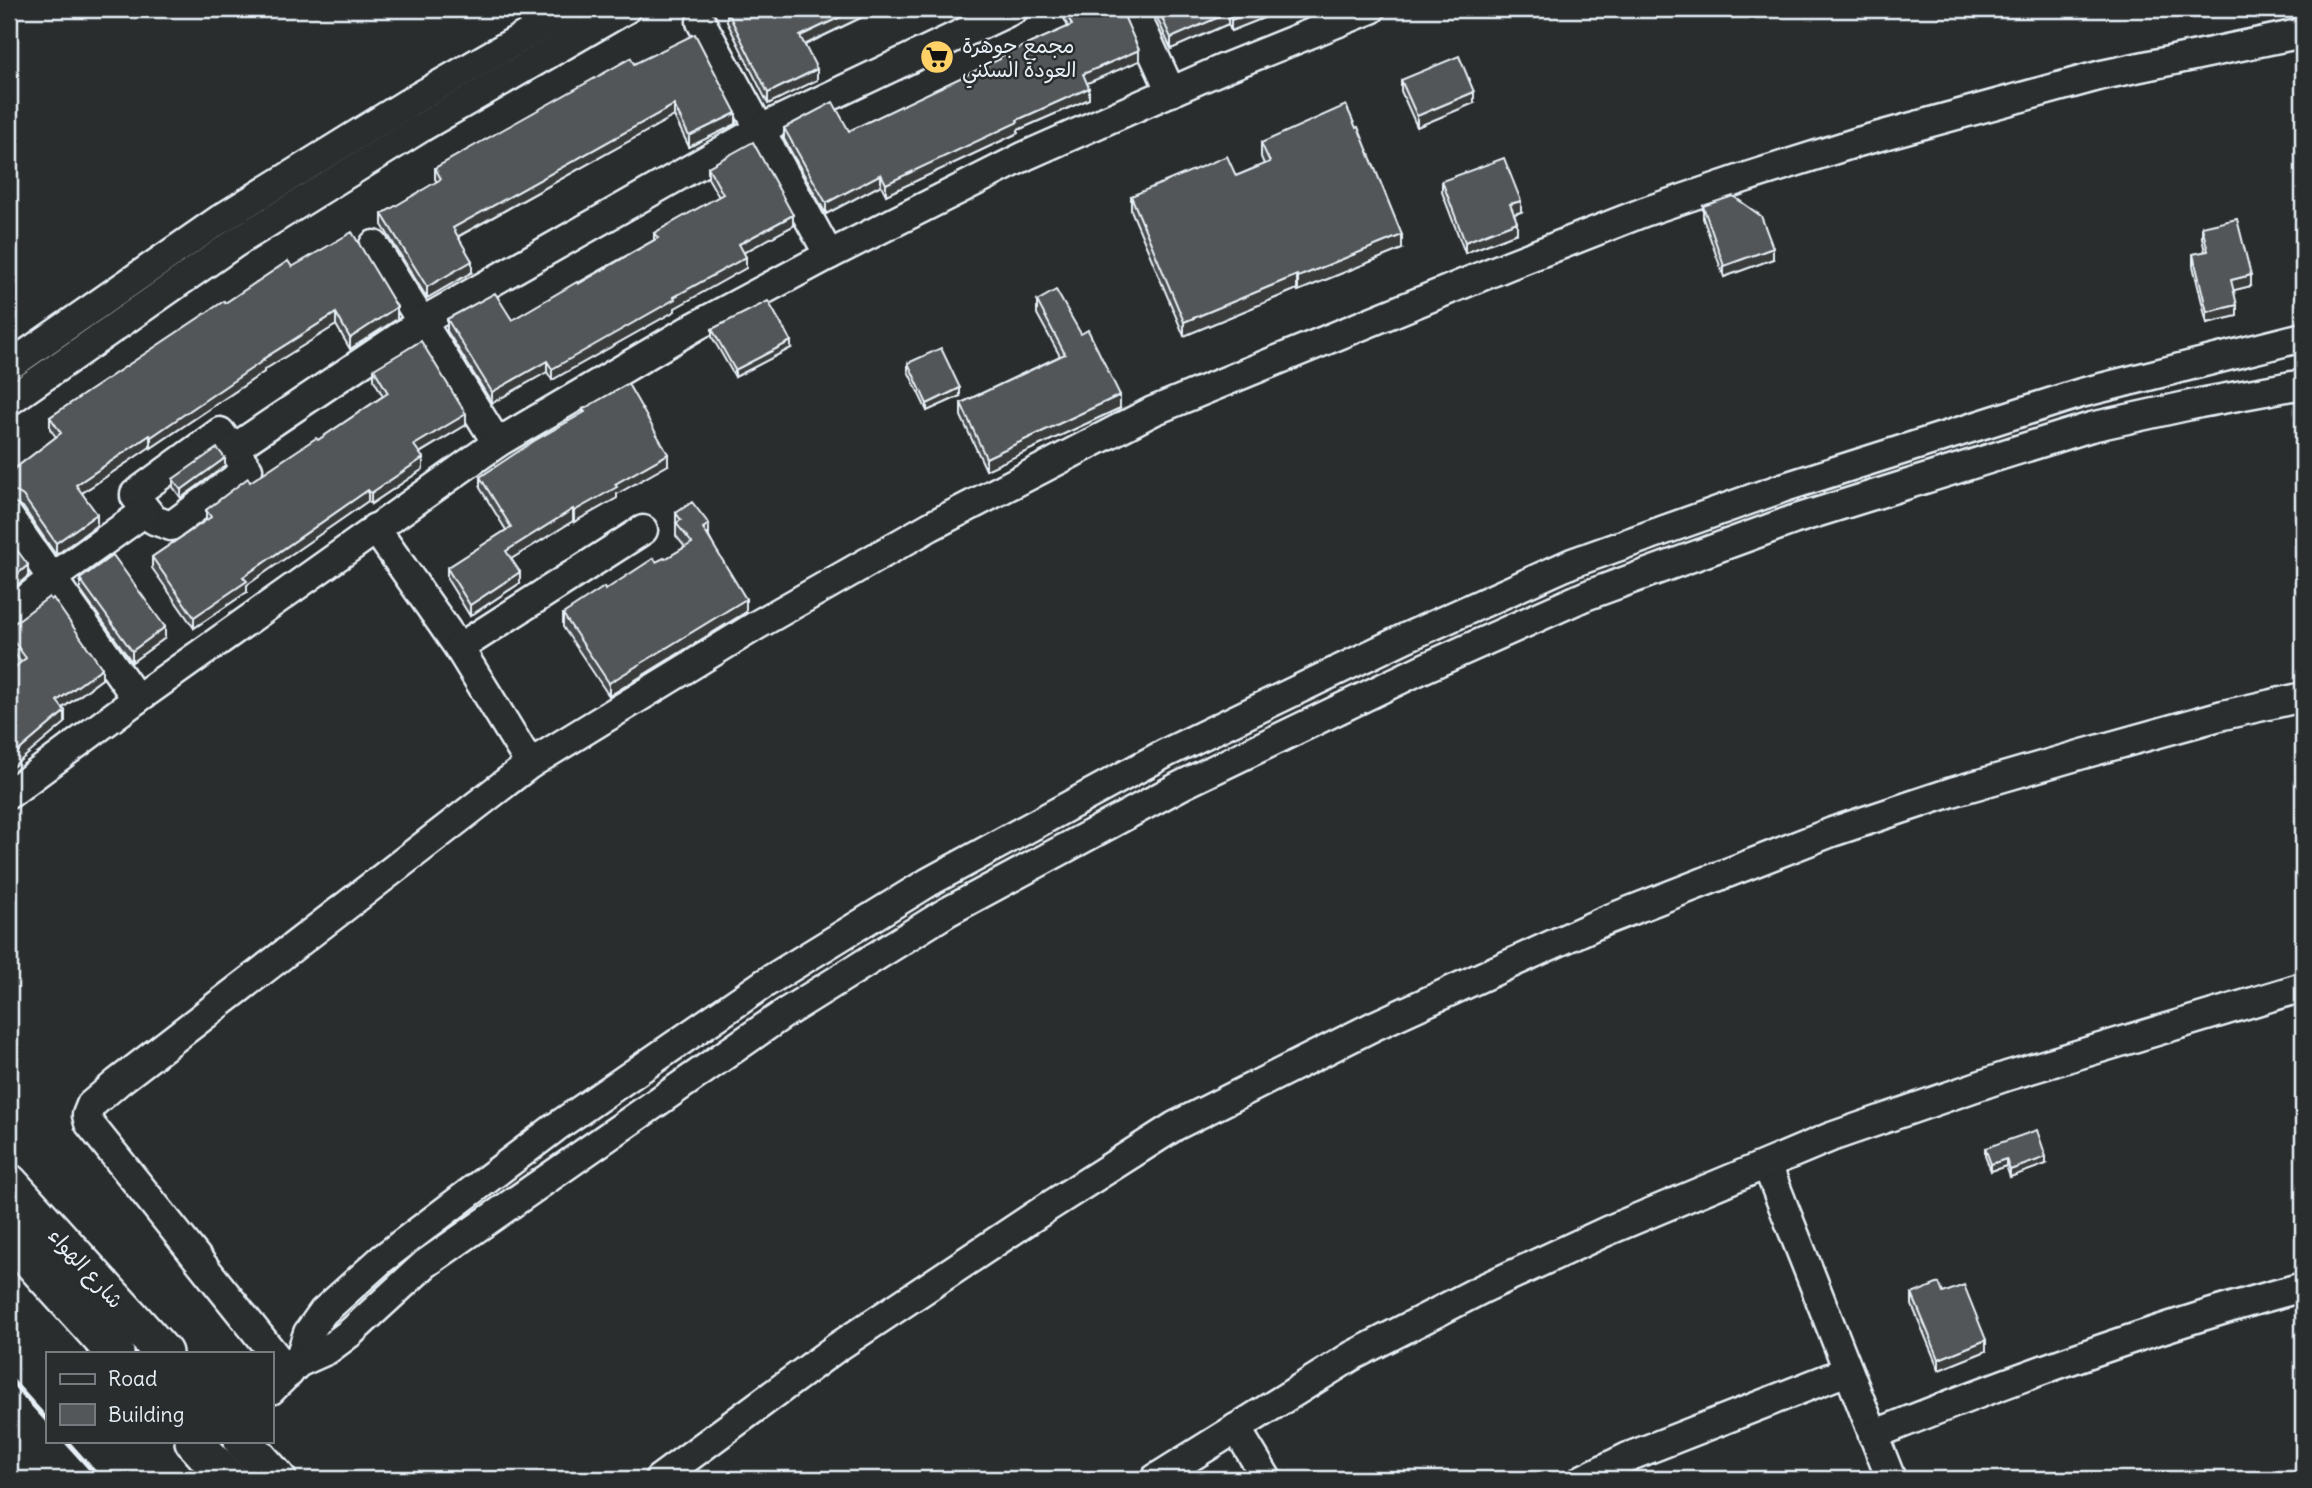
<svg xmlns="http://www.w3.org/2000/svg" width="2312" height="1488" font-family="Delius,'Playpen Sans Arabic',sans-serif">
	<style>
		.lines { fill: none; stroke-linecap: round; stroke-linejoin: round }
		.minor-casing { stroke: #e8f1f8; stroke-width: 33 }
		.major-casing { stroke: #e8f1f8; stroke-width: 42 }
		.minor { stroke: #2a2d2e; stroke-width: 28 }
		.major { stroke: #2a2d2e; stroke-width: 37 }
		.rail { stroke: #e8f1f8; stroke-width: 5 }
		.wall { fill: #474b4d; stroke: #e8f1f8; stroke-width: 2 }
		.shaded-wall { fill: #3a3d3e; stroke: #e8f1f8; stroke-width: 2 }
		.building { fill: #535759; stroke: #e8f1f8; stroke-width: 2 }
		.labels { text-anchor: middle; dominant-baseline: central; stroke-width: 5; stroke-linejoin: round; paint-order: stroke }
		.poi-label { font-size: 21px; fill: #e8f1f8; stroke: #2a2d2e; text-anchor: start }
		.street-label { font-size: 21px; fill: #e8f1f8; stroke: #2a2d2e }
	</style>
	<rect width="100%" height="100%" fill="#2a2d2e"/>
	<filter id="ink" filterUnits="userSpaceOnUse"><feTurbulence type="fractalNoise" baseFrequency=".0143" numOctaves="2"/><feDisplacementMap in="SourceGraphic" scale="14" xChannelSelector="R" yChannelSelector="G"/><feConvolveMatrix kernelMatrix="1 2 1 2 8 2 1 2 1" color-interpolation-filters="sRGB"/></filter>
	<g filter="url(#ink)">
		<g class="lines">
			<g class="minor-casing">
				<g id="minor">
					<polyline points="1133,9 1171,92"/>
					<polyline points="701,22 829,255"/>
					<polyline points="374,245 497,443"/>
					<polyline points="9,366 219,220 408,103 571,9"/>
					<polyline points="9,401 235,243 422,127 626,9"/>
					<polygon points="220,432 248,469 171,526 154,520 135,496 135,494"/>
					<polyline points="233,449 423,321 761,129 1014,9"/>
					<polyline points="9,517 137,699"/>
					<polyline points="375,528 459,648 530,764"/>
					<polyline points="9,613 52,578 146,511"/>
					<polyline points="459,648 643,530"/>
					<polyline points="9,794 137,699 497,443 696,326 829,255 1025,156 1220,70 1371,9"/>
					<polyline points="1767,1165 1891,1479"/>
					<polyline points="298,1363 308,1333 323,1312 382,1259 556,1127 765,983 929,882 1166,753 1407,637 1572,563 1782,488 2081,393 2303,337"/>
					<polyline points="289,1373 89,1123 87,1115 91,1105 118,1082 530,764 757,625 931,526 1153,411 1509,265 1644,212 1750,176 1858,142 2102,75 2303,33"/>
					<polyline points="271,1390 298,1363 327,1350 351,1332 425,1264 785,1013 947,912 1182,785 1422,669 1585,596 1793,520 2091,427 2200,403 2303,384"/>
					<polyline points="1236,1428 1267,1479"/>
					<path d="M1873,1435c141,-57 283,-109 430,-148"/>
					<polyline points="659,1479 836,1348 1048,1207 1175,1126 1374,1026 1604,921 1832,832 1952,792 2083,754 2223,715 2303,697"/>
					<polyline points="1155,1479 1352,1356 1482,1289 1607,1231 1831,1137 2007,1076 2303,987"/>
					<polyline points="1583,1479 1628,1457 1847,1371"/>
				</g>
			</g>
			<g class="major-casing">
				<g id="major">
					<polyline points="9,1183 163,1353"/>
					<polyline points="9,1236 115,1353"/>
					<polyline points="194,1441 228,1479"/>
					<polyline points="243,1441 277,1479"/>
				</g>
			</g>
			<use href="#minor" class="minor"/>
			<use href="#major" class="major"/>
			<g class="rail">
				<polyline points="9,1378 47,1420"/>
				<polyline points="66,1441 100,1479"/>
			</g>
		</g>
		<g class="wall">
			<polygon points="731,9 879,9 805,45 817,80 768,104 727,22 727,11"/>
			<polygon points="1060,9 1121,9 1139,61 1087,83 1089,99 1018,130 1018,133 886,195 881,185 826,214 784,139 784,128 849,131 999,60 999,57 1068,27"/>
			<polygon points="1153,9 1286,9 1231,31 1228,24 1171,49"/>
			<polygon points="634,64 736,124 689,147 674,116 458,237 472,272 427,298 382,225 382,214 437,182 435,179 435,168"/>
			<polygon points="1401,80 1474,103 1417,127 1401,91"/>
			<polygon points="1261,143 1402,249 1298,291 1297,289 1184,336 1131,210 1131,196 1236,176 1264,164 1261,157"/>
			<polygon points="708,167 793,226 744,252 746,268 675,308 675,311 552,380 547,372 492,403 447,331 447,319 512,320 654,240 654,233 719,197 708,178"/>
			<polygon points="1442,181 1521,212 1514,214 1517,233 1465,253 1442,192"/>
			<polygon points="1703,206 1773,259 1724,277 1703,218"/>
			<polygon points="2202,227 2251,286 2234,290 2237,316 2207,323 2193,266 2193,254 2205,252 2202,238"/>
			<polygon points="292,267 397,319 350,349 336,325 264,370 264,372 151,448 150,447 82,493 97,525 56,555 23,507 12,501 9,497 9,473 56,437 50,429 50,417 225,303"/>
			<polygon points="1037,301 1120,408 986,470 961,416 961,403 1060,356 1037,314"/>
			<polygon points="712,329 791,348 735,377 712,337"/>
			<polygon points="908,363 960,396 927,411 908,371"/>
			<polygon points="374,369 466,425 420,453 423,469 371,504 368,501 247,585 247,592 194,628 152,568 152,557 206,520 206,510 318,440 383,396 374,380"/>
			<polygon points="583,409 668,465 617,494 617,498 574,522 573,521 511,559 520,583 470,616 447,579 447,568 506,530 480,488 480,477 583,413"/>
			<polygon points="225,466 181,498 173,487 173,479"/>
			<polygon points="676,513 709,537 746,612 609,696 563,627 563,614 656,562 665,559 685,547 676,536"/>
			<polygon points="80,579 165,638 132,662 80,590"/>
			<polygon points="9,627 102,679 63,708 65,723 9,646"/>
			<polygon points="2303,754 2303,785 2298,763 2298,756"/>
			<polygon points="1985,1148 2046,1164 2010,1177 2006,1166 1991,1171 1985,1156"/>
			<polygon points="1943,1293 1986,1351 1939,1370 1912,1305 1912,1294"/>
		</g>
		<g class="shaded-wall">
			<polygon points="857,9 879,9 800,47 800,36"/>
			<polygon points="1258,9 1286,9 1231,31 1231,20"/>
			<polygon points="1228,13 1228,24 1171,49 1171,38"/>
			<polygon points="1139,50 1139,61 1083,85 1083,74"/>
			<polygon points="817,69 817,80 768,104 768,93"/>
			<polygon points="1089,88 1089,99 1018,130 1018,133 886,195 886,184 1017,120"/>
			<polygon points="1474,92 1474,103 1417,127 1417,116"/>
			<polygon points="674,105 674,116 453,239 453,228"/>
			<polygon points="736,113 736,124 689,147 689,136"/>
			<polygon points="881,174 881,185 826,214 826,203"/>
			<polygon points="1521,201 1521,212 1510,215 1510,204"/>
			<polygon points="793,215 793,226 739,255 739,244"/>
			<polygon points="1517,222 1517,233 1465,253 1465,242"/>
			<polygon points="1402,235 1402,249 1298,291 1298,277"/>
			<polygon points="1773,248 1773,259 1724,277 1724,266"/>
			<polygon points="746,257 746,268 675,308 675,311 552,380 552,369 674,297"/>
			<polygon points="472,261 472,272 427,298 427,287"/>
			<polygon points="1297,275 1297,289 1184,336 1184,322"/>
			<polygon points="2251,275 2251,286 2231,291 2231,280"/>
			<polygon points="2237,305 2237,316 2207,323 2207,312"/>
			<polygon points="397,307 397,319 350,349 350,338"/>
			<polygon points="336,313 336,325 264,370 264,372 151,448 151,437 263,359"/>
			<polygon points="791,341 791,348 735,377 735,370"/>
			<polygon points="547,361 547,372 492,403 492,392"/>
			<polygon points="960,388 960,396 927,411 927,404"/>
			<polygon points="1120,395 1120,408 986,470 986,458"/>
			<polygon points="466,414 466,425 414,456 414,445"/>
			<polygon points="150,435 150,447 76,497 76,485"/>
			<polygon points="668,454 668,465 617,494 617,498 574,522 574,511 615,484"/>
			<polygon points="225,458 225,466 181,498 181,490"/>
			<polygon points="423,458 423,469 371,504 371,493"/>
			<polygon points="368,490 368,501 247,585 247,592 194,628 194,617 243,577"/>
			<polygon points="573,509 573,521 506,562 506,551"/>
			<polygon points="97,514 97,525 56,555 56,543"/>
			<polygon points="709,524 709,537 703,528"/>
			<polygon points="28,565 28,576 9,592 9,581"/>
			<polygon points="520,572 520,583 470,616 470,605"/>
			<polygon points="746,599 746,612 609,696 609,683"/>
			<polygon points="165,627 165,638 132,662 132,651"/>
			<polygon points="102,668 102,679 57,712 57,701"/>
			<polygon points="65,711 65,723 9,770 9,759"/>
			<polygon points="2046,1157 2046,1164 2010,1177 2010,1170"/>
			<polygon points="2006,1159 2006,1166 1991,1171 1991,1164"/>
			<polygon points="1986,1340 1986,1351 1939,1370 1939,1359"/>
		</g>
		<g class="building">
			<polygon points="731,9 857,9 800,36 817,69 768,93 727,11"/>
			<polygon points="1064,9 1121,9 1139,50 1083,74 1089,88 1017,120 1018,122 886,184 881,174 826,203 784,128 833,102 849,131 1000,59 999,57 1072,25"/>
			<polygon points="1158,9 1258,9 1231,20 1228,13 1171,38"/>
			<polygon points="695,34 736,113 689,136 674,105 453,228 472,261 427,287 382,214 441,179 435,168 504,129 631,58 634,64"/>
			<polygon points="1459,56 1474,92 1417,116 1401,80"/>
			<polygon points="1346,105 1356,128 1358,127 1402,235 1298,277 1297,275 1184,322 1131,196 1227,156 1236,176 1270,162 1261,143"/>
			<polygon points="753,142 793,215 739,244 746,257 674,297 675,299 552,369 547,361 492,392 447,319 495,293 512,320 577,282 578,284 658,238 654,233 723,194 708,167"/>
			<polygon points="1504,158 1521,201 1510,204 1517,222 1465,242 1442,181"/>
			<polygon points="1733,196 1761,216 1773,248 1724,266 1703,206"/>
			<polygon points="2237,219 2251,275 2231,280 2237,305 2207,312 2193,254 2208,251 2202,227"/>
			<polygon points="352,232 397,307 350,338 336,313 263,359 264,360 151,437 150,435 76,485 97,514 56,543 23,496 12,489 9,485 9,473 61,433 50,417 224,301 225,303 288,261 292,267"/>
			<polygon points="1056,290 1081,334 1088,330 1120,395 986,458 961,403 1065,354 1037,301"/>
			<polygon points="768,301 791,341 735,370 712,329"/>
			<polygon points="421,341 466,414 414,445 423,458 371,493 368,490 243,577 247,581 194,617 152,557 211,517 206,510 248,478 250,482 316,438 318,440 388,393 374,369"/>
			<polygon points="941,348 960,388 927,404 908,363"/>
			<polygon points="628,384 668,454 615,484 617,487 574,511 573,509 506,551 520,572 470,605 447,568 511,527 480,477 534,441 585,412 583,409"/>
			<polygon points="217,448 225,458 181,490 173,479"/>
			<polygon points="692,502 709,524 703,528 746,599 609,683 563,614 604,587 605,590 654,558 656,562 664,558 665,559 692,543 676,523 681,520 676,513"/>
			<polygon points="9,539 28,565 9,581"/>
			<polygon points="113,555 165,627 132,651 80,579"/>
			<polygon points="49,597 51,600 53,598 102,668 57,701 65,711 9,759 9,672 26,658 9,635 9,627"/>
			<polygon points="2303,754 2303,778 2298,756"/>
			<polygon points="2037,1130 2046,1157 2010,1170 2006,1159 1991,1164 1985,1148"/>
			<polygon points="1939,1283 1943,1293 1964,1285 1986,1340 1939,1359 1912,1294"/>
		</g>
	</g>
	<defs>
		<g id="supermarket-disc" transform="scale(1.75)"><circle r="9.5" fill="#ffd166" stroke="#2a2d2e"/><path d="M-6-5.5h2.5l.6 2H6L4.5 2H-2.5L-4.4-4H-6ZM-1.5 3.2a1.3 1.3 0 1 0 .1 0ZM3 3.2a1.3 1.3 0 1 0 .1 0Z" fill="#111"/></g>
	</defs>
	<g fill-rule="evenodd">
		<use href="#supermarket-disc" x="937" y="57"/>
	</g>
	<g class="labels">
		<g class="poi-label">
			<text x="962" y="45">مجمع جوهرة<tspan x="962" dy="24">العودة السكني</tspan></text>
		</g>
		<g class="street-label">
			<text transform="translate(86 1268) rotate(48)">شارع الهواء</text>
		</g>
	</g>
	<rect width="2312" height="1488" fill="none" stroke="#2a2d2e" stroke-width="35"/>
	<rect x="18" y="18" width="2277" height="1453" fill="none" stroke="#e8f1f8" stroke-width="2.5" filter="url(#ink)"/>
	<rect x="46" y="1352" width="228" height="91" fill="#2a2d2e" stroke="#767b7f" stroke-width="2"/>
	<rect x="60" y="1374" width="35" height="10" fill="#2a2d2e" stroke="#767b7f" stroke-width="2"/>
	<text x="108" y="1386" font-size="21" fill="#e8f1f8">Road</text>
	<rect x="60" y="1404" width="35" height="21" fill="#535759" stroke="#767b7f" stroke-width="2"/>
	<text x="108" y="1422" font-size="21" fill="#e8f1f8">Building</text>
</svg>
